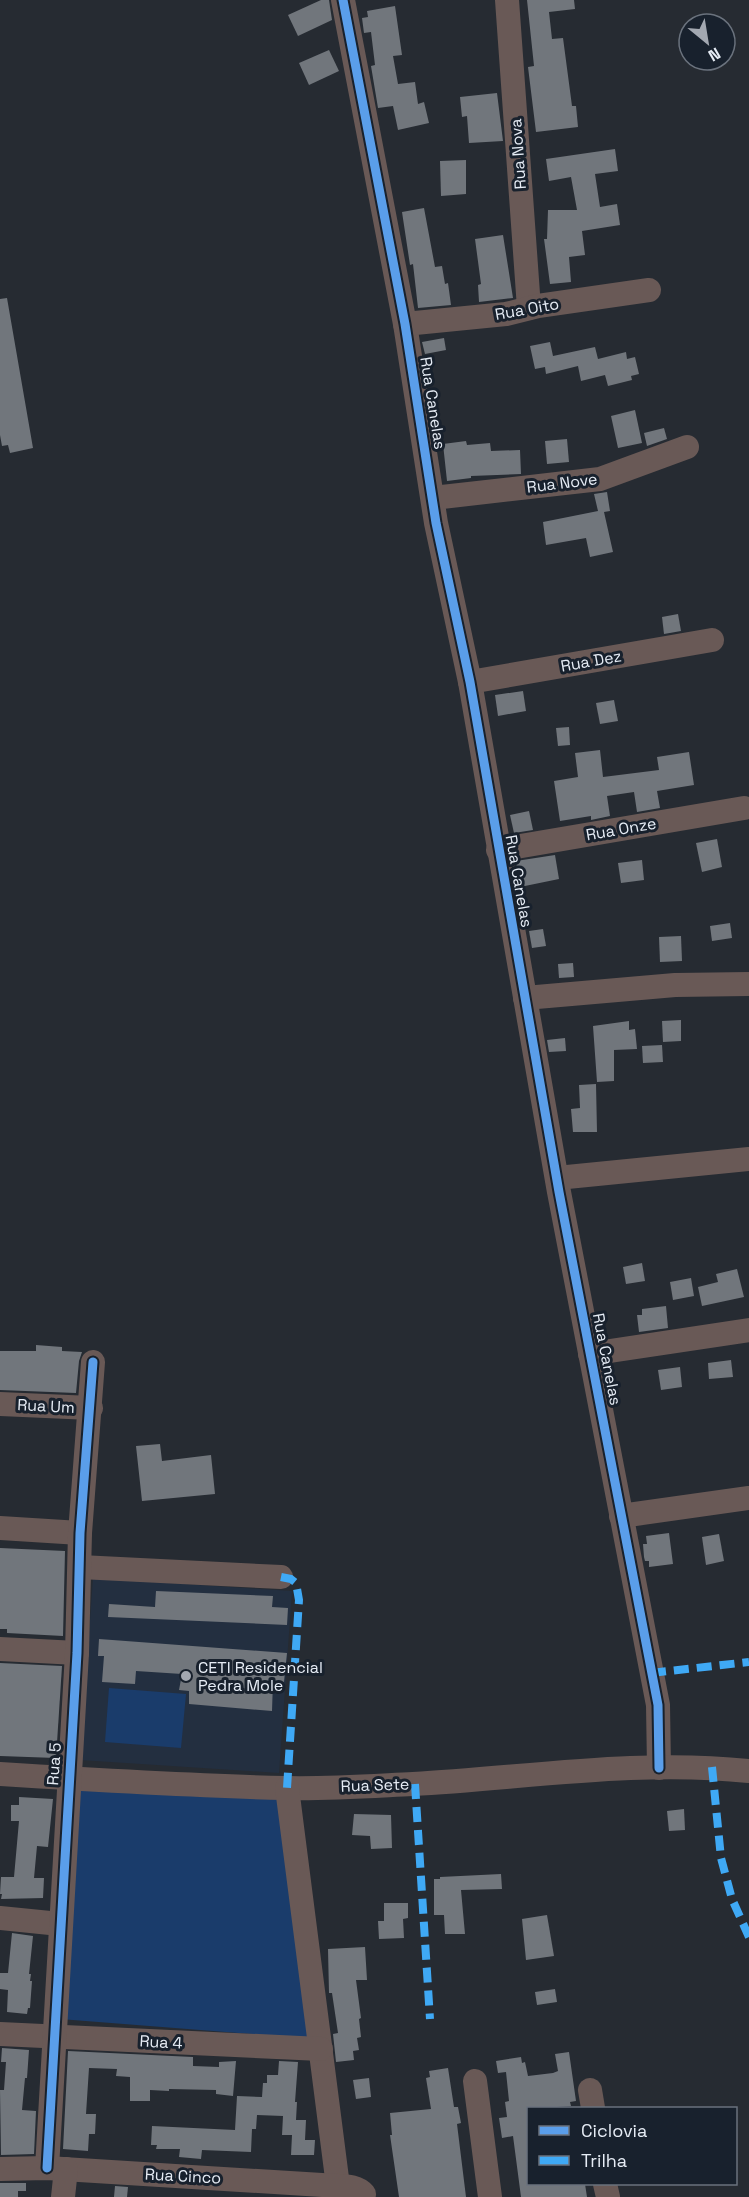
<svg xmlns="http://www.w3.org/2000/svg" width="749" height="2197" font-family="'Space Grotesk',sans-serif">
	<style>
		.built { fill: #232f40 }
		.green { fill: #1a3c6b }
		.building { fill: #71767c }
		.lines { fill: none; stroke-linecap: round; stroke-linejoin: round }
		.minor { stroke: #695956; stroke-width: 24 }
		.quiet { stroke: #3fa9f5; stroke-width: 8; stroke-dasharray: 15 8; stroke-linecap: butt }
		.cycleway-casing { stroke: #18212d; stroke-width: 13 }
		.cycleway { stroke: #5a9eea; stroke-width: 9 }
		.poi-dot { fill: #a3a8b1; stroke: #18212d; stroke-width: 2 }
		.labels { text-anchor: middle; dominant-baseline: central; stroke-width: 6; stroke-linejoin: round; paint-order: stroke }
		.street-label { font-size: 16px; fill: #e6ecf5; stroke: #18212d }
		.poi-label { font-size: 16px; fill: #e6ecf5; stroke: #18212d; text-anchor: start }
	</style>
	<rect width="100%" height="100%" fill="#262b32"/>
	<polygon class="built" points="93,1578 292,1591 279,1773 80,1760"/>
	<g class="green">
		<polygon points="109,1688 186,1694 181,1748 105,1742"/>
		<polygon points="74,1784 279,1796 315,2039 60,2019"/>
	</g>
	<g class="building">
		<polygon points="321,0 329,0 332,20 298,36 288,15"/>
		<polygon points="527,0 574,0 575,9 549,12 552,39 563,38 572,106 576,106 578,127 536,132 528,67 534,66"/>
		<polygon points="395,6 402,55 393,56 398,84 415,82 418,104 424,102 429,123 398,130 393,106 378,108 371,66 375,65 371,32 364,33 362,18 368,17 367,11"/>
		<polygon points="329,50 339,71 309,85 299,63"/>
		<polygon points="497,93 503,141 469,143 467,116 462,117 460,97"/>
		<polygon points="615,149 618,171 595,174 600,207 617,204 620,225 582,231 585,255 569,257 571,282 550,284 544,239 547,239 548,210 577,210 571,177 549,181 546,159"/>
		<polygon points="466,160 466,194 441,196 440,161"/>
		<polygon points="424,208 435,267 442,266 445,284 448,283 451,305 418,308 413,264 410,265 402,212"/>
		<polygon points="503,235 513,298 479,302 478,285 481,284 475,239"/>
		<polygon points="7,298 33,448 10,453 8,445 2,446 0,435 0,299"/>
		<polygon points="444,338 446,350 425,354 422,342"/>
		<polygon points="550,342 553,356 595,347 598,359 626,352 627,359 635,357 639,374 631,376 632,380 608,386 605,375 581,381 578,366 546,374 545,367 535,369 530,346"/>
		<polygon points="635,410 642,443 618,448 611,416"/>
		<polygon points="664,428 667,439 647,446 644,433"/>
		<polygon points="567,439 569,462 547,464 545,441"/>
		<polygon points="466,441 467,445 490,443 491,451 520,450 521,474 471,476 471,478 447,481 443,444"/>
		<polygon points="607,492 610,511 604,512 613,552 590,557 586,538 546,545 543,522 598,511 594,494"/>
		<polygon points="678,614 681,631 664,634 662,617"/>
		<polygon points="523,691 526,711 498,716 495,695"/>
		<polygon points="614,700 618,721 600,724 596,703"/>
		<polygon points="569,727 570,745 558,746 556,728"/>
		<polygon points="600,750 603,777 659,770 657,757 689,752 694,785 657,791 660,808 637,812 634,792 607,796 610,816 591,820 591,816 560,821 554,781 578,777 575,753"/>
		<polygon points="529,811 533,830 514,833 510,815"/>
		<polygon points="717,839 722,867 702,872 696,843"/>
		<polygon points="555,855 559,879 520,887 516,861"/>
		<polygon points="642,860 644,880 621,883 618,863"/>
		<polygon points="730,923 732,938 712,941 710,926"/>
		<polygon points="543,929 546,946 532,948 529,931"/>
		<polygon points="681,936 682,961 660,962 659,937"/>
		<polygon points="573,963 574,977 559,978 558,964"/>
		<polygon points="681,1020 681,1041 663,1042 662,1021"/>
		<polygon points="629,1021 629,1030 635,1029 637,1049 614,1050 614,1081 597,1082 593,1026"/>
		<polygon points="565,1038 566,1051 549,1052 547,1040"/>
		<polygon points="662,1045 663,1062 643,1063 642,1046"/>
		<polygon points="596,1084 597,1132 573,1132 571,1109 580,1108 579,1085"/>
		<polygon points="642,1263 645,1281 626,1284 623,1267"/>
		<polygon points="737,1269 744,1297 702,1306 698,1287 718,1282 716,1274"/>
		<polygon points="691,1278 694,1296 673,1300 670,1282"/>
		<polygon points="666,1306 668,1328 639,1332 637,1315 642,1315 642,1309"/>
		<polygon points="36,1345 62,1347 62,1351 82,1352 79,1361 76,1393 0,1390 0,1351 36,1351"/>
		<polygon points="731,1360 733,1377 709,1379 708,1363"/>
		<polygon points="680,1367 682,1387 661,1390 658,1370"/>
		<polygon points="160,1444 162,1461 211,1455 215,1494 142,1501 136,1446"/>
		<polygon points="669,1533 673,1564 649,1567 649,1561 645,1561 644,1557 643,1544 647,1544 646,1536"/>
		<polygon points="719,1534 724,1561 706,1565 702,1537"/>
		<polygon points="0,1548 65,1551 63,1636 7,1633 7,1629 0,1629"/>
		<polygon points="156,1591 273,1596 272,1607 288,1608 287,1625 108,1617 109,1604 155,1607"/>
		<polygon points="99,1639 287,1653 284,1682 273,1681 272,1711 189,1704 189,1691 179,1690 182,1674 136,1671 135,1684 102,1682 104,1656 98,1656"/>
		<polygon points="0,1663 62,1666 56,1758 0,1756"/>
		<polygon points="19,1797 53,1799 48,1847 37,1846 34,1878 44,1878 43,1898 1,1899 2,1894 0,1894 1,1877 14,1877 19,1821 11,1821 11,1805 19,1805"/>
		<polygon points="684,1809 685,1830 669,1831 667,1811"/>
		<polygon points="354,1814 391,1815 392,1848 371,1849 370,1836 352,1835"/>
		<polygon points="501,1874 502,1889 461,1890 465,1934 445,1934 444,1915 434,1915 434,1879 440,1879 440,1877"/>
		<polygon points="384,1903 408,1903 408,1918 403,1919 404,1938 379,1939 378,1921 384,1921"/>
		<polygon points="547,1915 554,1956 526,1960 522,1919"/>
		<polygon points="12,1933 33,1936 29,1974 31,1974 30,1981 32,1981 30,2008 28,2008 27,2014 7,2012 8,1990 0,1989 0,1973 8,1973"/>
		<polygon points="365,1947 367,1980 356,1980 361,2018 359,2019 361,2037 357,2038 359,2050 353,2051 354,2060 336,2062 333,2034 338,2033 332,1993 329,1993 328,1949"/>
		<polygon points="555,1989 557,2002 537,2005 535,1992"/>
		<polygon points="2,2048 29,2050 27,2078 25,2078 22,2110 36,2111 34,2154 1,2155 0,2090 4,2090 6,2062 1,2062"/>
		<polygon points="68,2051 193,2057 193,2066 219,2067 219,2062 236,2061 233,2096 216,2094 216,2090 169,2089 169,2091 150,2090 150,2101 130,2101 130,2077 116,2076 117,2069 89,2068 86,2114 96,2114 95,2134 89,2134 88,2151 63,2149"/>
		<polygon points="569,2052 576,2101 570,2102 571,2106 528,2109 528,2184 585,2184 587,2197 521,2197 513,2136 502,2138 499,2118 507,2117 505,2102 509,2101 506,2072 498,2073 496,2061 521,2057 522,2063 525,2062 528,2076 553,2073 558,2071 555,2054"/>
		<polygon points="279,2061 298,2062 295,2102 297,2102 296,2120 306,2120 305,2140 315,2140 314,2155 291,2155 292,2135 282,2135 283,2116 257,2115 256,2129 252,2129 251,2152 202,2150 201,2159 179,2157 180,2149 156,2149 157,2145 151,2145 152,2126 235,2130 237,2096 262,2097 263,2083 267,2083 267,2075 278,2075"/>
		<polygon points="448,2068 454,2107 458,2107 461,2123 457,2124 466,2197 399,2197 390,2135 392,2135 390,2113 431,2109 426,2078 430,2077 429,2071"/>
		<polygon points="369,2078 371,2097 356,2099 353,2080"/>
		<polygon points="0,2183 26,2183 26,2191 18,2191 18,2197 0,2197"/>
		<polygon points="115,2186 128,2187 127,2197 114,2197"/>
	</g>
	<g class="lines">
		<g class="minor">
			<polyline points="343,0 405,324 436,523 470,682 559,1192 658,1705 659,1768"/>
			<polyline points="507,0 529,308"/>
			<polyline points="405,324 506,314 538,306 649,290"/>
			<polyline points="433,498 600,479 687,447"/>
			<polyline points="470,682 712,640"/>
			<polyline points="498,850 744,808"/>
			<polyline points="525,998 675,985 749,984"/>
			<polyline points="557,1178 749,1159"/>
			<polyline points="590,1354 749,1330"/>
			<polyline points="0,1404 91,1408"/>
			<polyline points="621,1516 749,1498"/>
			<polyline points="0,1528 80,1533"/>
			<polyline points="80,1567 281,1577"/>
			<polyline points="0,1649 77,1653"/>
			<path d="M0,1774c95,6 191,12 286,14 42,1 85,-2 127,-4 111,-6 225,-25 336,-13"/>
			<polyline points="287,1788 338,2186"/>
			<polyline points="0,1918 60,1924"/>
			<polyline points="0,2034 321,2049"/>
			<polyline points="475,2081 490,2197"/>
			<polyline points="590,2090 593,2108"/>
			<polyline points="47,2168 77,1653 80,1533 93,1362"/>
			<path d="M0,2169l47,-1 291,18c10,0 20,1 26,8"/>
			<polyline points="605,2184 608,2197"/>
			<polyline points="63,2197 66,2169"/>
		</g>
		<g class="quiet">
			<polyline points="281,1577 291,1579 296,1583 299,1600 287,1788"/>
			<polyline points="651,1673 749,1662"/>
			<polyline points="712,1767 721,1858 732,1899 749,1937"/>
			<polyline points="415,1784 430,2019"/>
		</g>
		<g class="cycleway-casing">
			<g id="cycleway">
				<polyline points="343,0 405,324 436,523 470,682 559,1192 658,1705 659,1768"/>
				<polyline points="47,2168 77,1653 80,1533 93,1362"/>
			</g>
		</g>
		<use href="#cycleway" class="cycleway"/>
	</g>
	<circle class="poi-dot" cx="186" cy="1676" r="6"/>
	<g class="labels">
		<g class="street-label">
			<text transform="translate(518 154) rotate(-94)">Rua Nova</text>
			<text transform="translate(527 309) rotate(-10)">Rua Oito</text>
			<text transform="translate(433 403) rotate(81)">Rua Canelas</text>
			<text transform="translate(562 483) rotate(-7)">Rua Nove</text>
			<text transform="translate(591 661) rotate(-10)">Rua Dez</text>
			<text transform="translate(621 829) rotate(-10)">Rua Onze</text>
			<text transform="translate(519 881) rotate(80)">Rua Canelas</text>
			<text transform="translate(607 1359) rotate(79)">Rua Canelas</text>
			<text transform="translate(46 1406) rotate(3)">Rua Um</text>
			<text transform="translate(54 1764) rotate(-86)">Rua 5</text>
			<text transform="translate(375 1785) rotate(-2)">Rua Sete</text>
			<text transform="translate(161 2042) rotate(3)">Rua 4</text>
			<text transform="translate(183 2176) rotate(3)">Rua Cinco</text>
		</g>
		<g class="poi-label">
			<text x="198" y="1667">CETI Residencial<tspan x="198" dy="18">Pedra Mole</tspan></text>
		</g>
	</g>
	<rect x="527" y="2107" width="210" height="78" fill="#18212d" stroke="#6a727d" stroke-width="1.5"/>
	<rect x="539" y="2126" width="30" height="9" fill="#5a9eea" stroke="#6a727d" stroke-width="1.5"/>
	<text x="581" y="2137" font-size="18" fill="#e6ecf5">Ciclovia</text>
	<rect x="539" y="2156" width="30" height="9" fill="#3fa9f5" stroke="#6a727d" stroke-width="1.5"/>
	<text x="581" y="2167" font-size="18" fill="#e6ecf5">Trilha</text>
	<g transform="translate(707 42) rotate(150)"><circle r="28" fill="#18212d" stroke="#6a727d" stroke-width="1.5"/>
	<path d="M0-4.5L10 22L0 15L-10 22Z" fill="#a3a8b1"/>
	<text y="-9" font-size="16" font-weight="bold" text-anchor="middle" fill="#e6ecf5">N</text>
	</g>
</svg>
